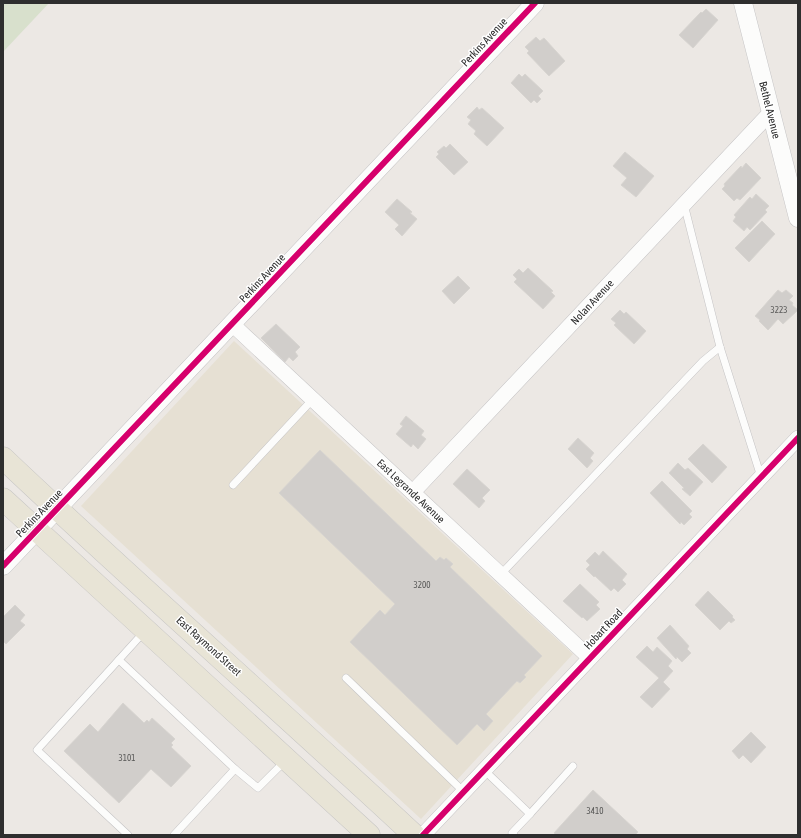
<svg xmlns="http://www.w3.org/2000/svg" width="801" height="838" font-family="'Asap Condensed',sans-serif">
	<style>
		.education { fill: #e6e0d3 }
		.cemetery { fill: #d8e0cc }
		.building { fill: #d1cecb; stroke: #d7d4d0 }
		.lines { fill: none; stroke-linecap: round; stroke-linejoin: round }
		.service-casing { stroke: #c5c4c5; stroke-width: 8 }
		.minor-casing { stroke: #c5c4c5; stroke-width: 16 }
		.tertiary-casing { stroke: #c5c4c5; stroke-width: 19 }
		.primary-casing { stroke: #c6c5c4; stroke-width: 23 }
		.service { stroke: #fcfcfb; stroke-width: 7 }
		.minor { stroke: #fcfcfb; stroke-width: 15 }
		.tertiary { stroke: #fcfcfb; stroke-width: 18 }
		.primary { stroke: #e8e4d6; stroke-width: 22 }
		.cycleway-casing { stroke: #fff; stroke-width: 8 }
		.cycleway { stroke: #d6006c; stroke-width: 6 }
		.labels { text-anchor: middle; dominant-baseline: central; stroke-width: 3; stroke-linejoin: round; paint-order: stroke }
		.number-label { font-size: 9px; fill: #585857 }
		.street-label { font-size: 11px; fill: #2e2e2e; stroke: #fff }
	</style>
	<rect width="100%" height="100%" fill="#ece8e4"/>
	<polygon class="education" points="234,341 573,654 421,819 81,506"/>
	<polygon class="cemetery" points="3,3 49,3 3,52"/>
	<g class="building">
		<polygon points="706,9 718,20 693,48 679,35 701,12 702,13"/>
		<polygon points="536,37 540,41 544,38 565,61 549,76 527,53 529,51 525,47"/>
		<polygon points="519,74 522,77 525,74 543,91 538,96 541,99 537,103 534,100 531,103 511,83"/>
		<polygon points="477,107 479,110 482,108 504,128 487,146 474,134 476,131 468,124 471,120 467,117"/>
		<polygon points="450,144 468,162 454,175 436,157 439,154 437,152 444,146 446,148"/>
		<polygon points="625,152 654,176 636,197 621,185 627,178 613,166"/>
		<polygon points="746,163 761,178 740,200 737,198 734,201 722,189 725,186 724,184 741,166 742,168"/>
		<polygon points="756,194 769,206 765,210 767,212 750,230 747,227 744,231 733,221 736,217 734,215 750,197 752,199"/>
		<polygon points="397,199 412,212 410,213 417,219 402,236 395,229 399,225 385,212"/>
		<polygon points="762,221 775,234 749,262 735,248"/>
		<polygon points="528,268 553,291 551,292 555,296 543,309 514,282 517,279 513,275 519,269 523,273"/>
		<polygon points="458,276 470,288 454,304 442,291"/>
		<polygon points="778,290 782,293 786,290 793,296 789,300 793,303 792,305 798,310 783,324 778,319 768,330 759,321 760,320 755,316"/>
		<polygon points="620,310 624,314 626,312 646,331 634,344 614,325 616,323 611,319"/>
		<polygon points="276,324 300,347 295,352 298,356 293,361 289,357 285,362 261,338"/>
		<polygon points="406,416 424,431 421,435 426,439 418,449 413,444 411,447 396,434 403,426 400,424"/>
		<polygon points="578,438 594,453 590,458 593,461 587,468 568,449"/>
		<polygon points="703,444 727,467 712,483 688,459"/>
		<polygon points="320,450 436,561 440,557 444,560 446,558 453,564 450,567 542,656 524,675 526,677 520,683 517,681 486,714 493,721 484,731 477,724 457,745 350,642 380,610 385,615 395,604 279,493"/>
		<polygon points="678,463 685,470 688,468 703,482 690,496 682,489 684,488 669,473"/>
		<polygon points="467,469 490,490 482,498 485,501 479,508 453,484"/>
		<polygon points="662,481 692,511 689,514 692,517 684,525 681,522 680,524 650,493"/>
		<polygon points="603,551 627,574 622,580 626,584 618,592 614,588 611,591 595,576 594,577 586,569 590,565 586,561 595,552 599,556"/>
		<polygon points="580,584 599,602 596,605 600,609 587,621 583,617 582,618 563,601"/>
		<polygon points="708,591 733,616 732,617 735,620 731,623 729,621 720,630 695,605"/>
		<polygon points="15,605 25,615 20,621 25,625 6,644 3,641 3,617"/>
		<polygon points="670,625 689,646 687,649 691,653 682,662 677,657 676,659 657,638"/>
		<polygon points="647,646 653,652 657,647 672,661 668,666 673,671 663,682 670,689 652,708 640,697 659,678 636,657"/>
		<polygon points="123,703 144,723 147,720 149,722 152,718 175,739 171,743 173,745 171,747 191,766 171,787 151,769 119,803 64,751 90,724 98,732"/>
		<polygon points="751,732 766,747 751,763 743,755 739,759 732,751"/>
		<polygon points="593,790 638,832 635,835 556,835 554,833"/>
	</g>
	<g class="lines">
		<g class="service-casing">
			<g id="service">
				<polyline points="684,204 720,347 761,477"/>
				<polyline points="233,485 313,399"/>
				<polyline points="501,574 703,361 720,347"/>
				<polyline points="119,660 235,769 174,835"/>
				<polyline points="346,678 464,792"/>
				<polyline points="235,769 258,788 285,761"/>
				<polyline points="484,770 530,814 512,833 514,835"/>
				<polyline points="530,814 573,766"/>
				<polyline points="128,835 37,750 144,632"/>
			</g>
		</g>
		<g class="minor-casing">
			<g id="minor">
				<polyline points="232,324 590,658"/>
				<polyline points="413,492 771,112"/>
				<polyline points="423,835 798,438"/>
			</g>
		</g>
		<g class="tertiary-casing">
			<g id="tertiary">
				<polyline points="743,3 798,218"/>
				<polyline points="3,566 535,3"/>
			</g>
		</g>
		<g class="primary-casing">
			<g id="primary">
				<path d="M3,458c135,128 275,250 411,377"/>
				<polyline points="3,499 369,835"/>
			</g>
		</g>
		<use href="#service" class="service"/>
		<use href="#minor" class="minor"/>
		<use href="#tertiary" class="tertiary"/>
		<use href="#primary" class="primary"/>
		<g class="cycleway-casing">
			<g id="cycleway">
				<polyline points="3,566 535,3"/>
				<polyline points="423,835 798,438"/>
			</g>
		</g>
		<use href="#cycleway" class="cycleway"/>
	</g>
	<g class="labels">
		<g class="number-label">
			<text x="779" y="310">3223</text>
			<text x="422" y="585">3200</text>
			<text x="127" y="758">3101</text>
			<text x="595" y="811">3410</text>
		</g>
		<g class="street-label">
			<text transform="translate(484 42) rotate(-47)">Perkins Avenue</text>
			<text transform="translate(770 110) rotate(76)">Bethel Avenue</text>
			<text transform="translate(262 278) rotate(-47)">Perkins Avenue</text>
			<text transform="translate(592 302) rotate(-47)">Nolan Avenue</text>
			<text transform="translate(411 491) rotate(43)">East Legrande Avenue</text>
			<text transform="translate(39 513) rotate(-46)">Perkins Avenue</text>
			<text transform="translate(603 629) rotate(-47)">Hobart Road</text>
			<text transform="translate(209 646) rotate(42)">East Raymond Street</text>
		</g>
	</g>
	<rect width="801" height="838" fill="none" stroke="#2e2e2e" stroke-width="8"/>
</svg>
